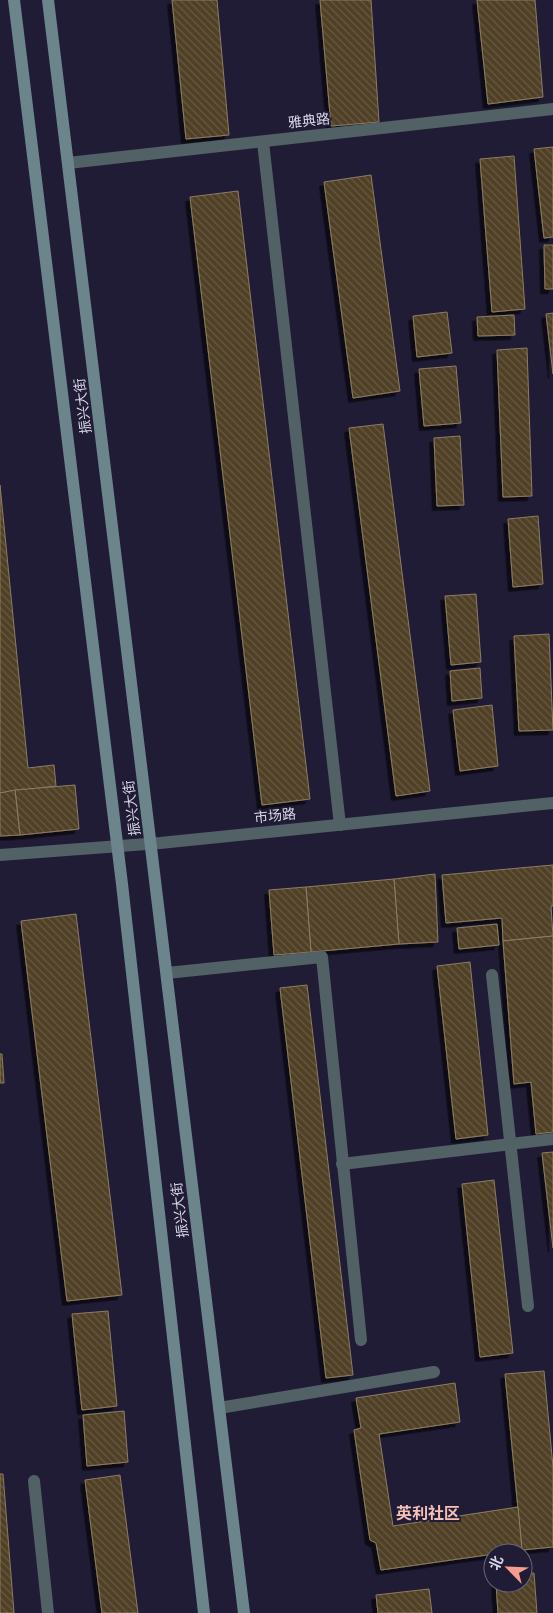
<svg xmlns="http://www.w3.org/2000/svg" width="553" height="1613" font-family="'Times New Roman','Noto Sans SC',serif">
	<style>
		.building { fill: url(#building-back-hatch); stroke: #8e7d61; filter: url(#shadow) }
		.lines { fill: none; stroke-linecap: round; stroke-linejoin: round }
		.lane { stroke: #516165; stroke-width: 12 }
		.street { stroke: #516165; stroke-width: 12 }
		.secondary { stroke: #6c858c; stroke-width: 12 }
		.labels { text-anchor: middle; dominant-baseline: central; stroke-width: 4; stroke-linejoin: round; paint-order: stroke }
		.street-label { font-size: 14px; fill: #d8d6e7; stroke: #211c35 }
		.quarter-label { font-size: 16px; font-weight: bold; fill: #f4c1b8; stroke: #211c35 }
	</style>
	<defs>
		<pattern id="building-back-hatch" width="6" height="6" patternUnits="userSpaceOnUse" patternTransform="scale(1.25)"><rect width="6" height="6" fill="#4f3f25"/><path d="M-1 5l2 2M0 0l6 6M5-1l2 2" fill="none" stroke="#685a45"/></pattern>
		<filter id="shadow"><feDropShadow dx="-4.5" dy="4.5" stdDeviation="0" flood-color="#0009"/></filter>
	</defs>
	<rect width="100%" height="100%" fill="#211c35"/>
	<g class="building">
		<polygon points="172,0 217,0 229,135 186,139"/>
		<polygon points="320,0 371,0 379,122 331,126"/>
		<polygon points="477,0 535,0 543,97 488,104"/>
		<polygon points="553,147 553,237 544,238 534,149"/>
		<polygon points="514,156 525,309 492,312 480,159"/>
		<polygon points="371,175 400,391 353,398 324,182"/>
		<polygon points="238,191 310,799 262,805 190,197"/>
		<polygon points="544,245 553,245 553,289 545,289"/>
		<polygon points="447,312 452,353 417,357 413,316"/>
		<polygon points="553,313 553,374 546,314"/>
		<polygon points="514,315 515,335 478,336 477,317"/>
		<polygon points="527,348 532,496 503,497 497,350"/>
		<polygon points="456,366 461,423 424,426 419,369"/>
		<polygon points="383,424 430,791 396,796 349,428"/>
		<polygon points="460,436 464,505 437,506 434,438"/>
		<polygon points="0,485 28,768 54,765 56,786 0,793"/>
		<polygon points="538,516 543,584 513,587 508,519"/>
		<polygon points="476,594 481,662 451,665 445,596"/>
		<polygon points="549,634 553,730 519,731 514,636"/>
		<polygon points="480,668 482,698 452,701 450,671"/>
		<polygon points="492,705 498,766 460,771 453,710"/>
		<polygon points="75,785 79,829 20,835 15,790"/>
		<polygon points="15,790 20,835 0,836 0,793"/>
		<polygon points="553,865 553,906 551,906 553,936 503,941 502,918 446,923 442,875"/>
		<polygon points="435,874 438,942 399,944 394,879"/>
		<polygon points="394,879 399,944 311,952 306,887"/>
		<polygon points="306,887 311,952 274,955 269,890"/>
		<polygon points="76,914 122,1295 67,1301 21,921"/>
		<polygon points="497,924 499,945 459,949 457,928"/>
		<polygon points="553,936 553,1132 536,1134 531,1082 514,1084 503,941"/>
		<polygon points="470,962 488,1135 456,1139 437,966"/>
		<polygon points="307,985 353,1375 326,1378 280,988"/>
		<polygon points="0,1054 2,1054 4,1083 0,1083"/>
		<polygon points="553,1152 553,1248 542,1153"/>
		<polygon points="494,1180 513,1353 480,1357 462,1184"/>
		<polygon points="108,1311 117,1406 82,1410 72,1314"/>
		<polygon points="544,1371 553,1467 553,1547 522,1550 505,1374"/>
		<polygon points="455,1383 460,1422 379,1434 393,1526 518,1507 522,1550 381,1570 376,1543 370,1540 354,1430 361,1428 356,1398"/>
		<polygon points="124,1411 128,1462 87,1466 83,1415"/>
		<polygon points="0,1474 3,1474 14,1613 0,1613"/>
		<polygon points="120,1475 138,1613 102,1613 85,1480"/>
		<polygon points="534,1573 537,1613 498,1613 496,1583 523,1583 523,1574"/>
		<polygon points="429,1589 432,1613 378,1613 376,1595"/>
	</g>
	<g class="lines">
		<g class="lane">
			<polyline points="263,142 340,825"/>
			<polyline points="219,1408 434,1372"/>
		</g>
		<g class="street">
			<polyline points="68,163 553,109"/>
			<polyline points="0,855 160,843 553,803"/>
			<polyline points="167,973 322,957 361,1340"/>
			<polyline points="492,975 528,1306"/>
			<polyline points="342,1164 553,1139"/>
			<polyline points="34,1481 48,1613"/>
		</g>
		<g class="secondary">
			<polyline points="14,0 122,884 204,1613"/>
			<polyline points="48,0 244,1613"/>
		</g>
	</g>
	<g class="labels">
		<g class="street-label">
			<text transform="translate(309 121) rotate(-6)">雅典路</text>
			<text transform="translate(83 406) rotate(-97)">振兴大街</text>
			<text transform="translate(132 808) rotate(-97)">振兴大街</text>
			<text transform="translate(275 816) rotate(-6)">市场路</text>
			<text transform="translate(180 1210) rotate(-97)">振兴大街</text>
		</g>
		<g class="quarter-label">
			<text x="428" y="1513">英利社区</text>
		</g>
	</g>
	<g transform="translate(508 1568) rotate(294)"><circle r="24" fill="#211c35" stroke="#6a667c"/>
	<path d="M0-4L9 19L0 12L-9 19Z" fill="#f59d8e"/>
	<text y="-8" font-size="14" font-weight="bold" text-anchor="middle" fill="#d8d6e7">北</text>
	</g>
</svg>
